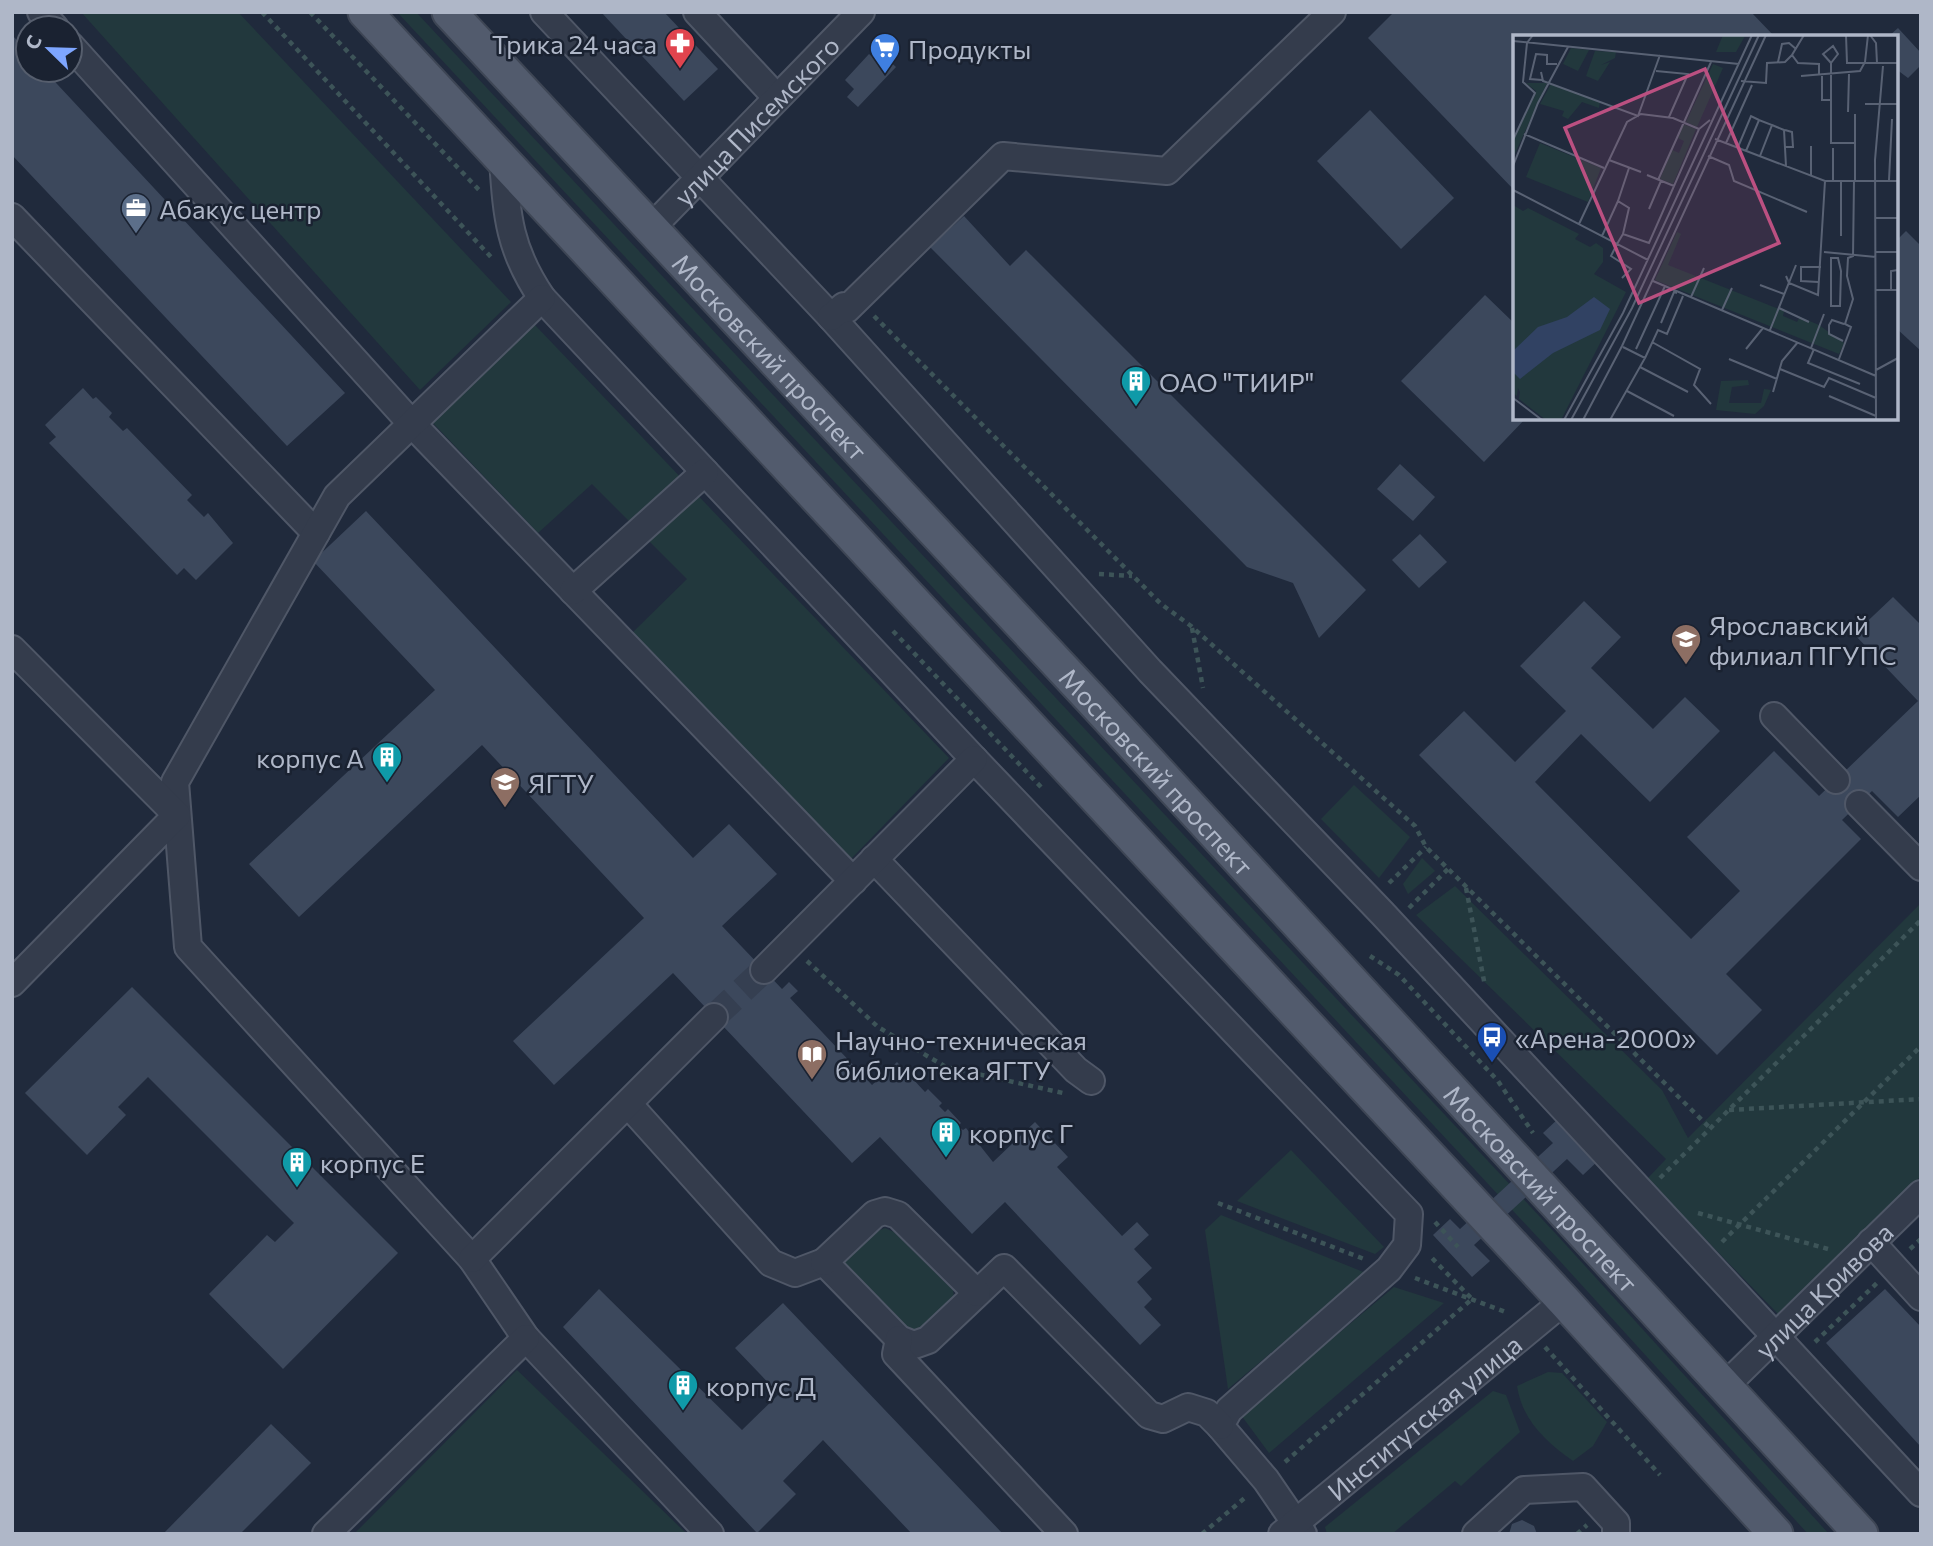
<svg xmlns="http://www.w3.org/2000/svg" width="1933" height="1546" font-family="Commissioner,sans-serif">
	<style>
		.green { fill: #22383d }
		.building { fill: #3c485c }
		.lines { fill: none; stroke-linecap: round; stroke-linejoin: round }
		.minor-tunnel { stroke: #353f51; stroke-width: 26; stroke-dasharray: 26 13; stroke-linecap: butt }
		.minor-casing { stroke: #4f5767; stroke-width: 30 }
		.major-casing { stroke: #3e4655; stroke-width: 37 }
		.path { stroke: #3d5458; stroke-width: 4.5; stroke-dasharray: 5 5; stroke-linecap: butt }
		.minor { stroke: #343c4c; stroke-width: 26 }
		.major { stroke: #525b6d; stroke-width: 33 }
		.labels { text-anchor: middle; dominant-baseline: central; stroke-width: 5; stroke-linejoin: round; paint-order: stroke }
		.poi-label { font-size: 26px; fill: #afb7c8; stroke: #1a2231; text-anchor: start }
		.street-label { font-size: 26px; fill: #afb7c8; stroke: #1a2231 }
		.inset-road { fill: none; stroke: #596274; stroke-width: 2 }
		.view { fill: #bb5081; fill-opacity: 0.15; stroke: #bb5081; stroke-width: 3.5 }
		.inset-edge { fill: none; stroke: #afb7c8; stroke-width: 3.5 }
	</style>
	<rect width="100%" height="100%" fill="#202a3c"/>
	<g class="green">
		<polygon points="81,12 238,12 511,302 420,390"/>
		<polygon points="397,12 416,12 1556,1234 1829,1534 1808,1534 1558,1259"/>
		<polygon points="534,324 949,758 851,859 632,633 687,579 592,484 538,533 432,422"/>
		<polygon points="1354,785 1410,837 1379,878 1321,819"/>
		<polygon points="1422,858 1435,871 1408,894 1403,884"/>
		<polygon points="1455,886 1662,1090 1688,1138 1921,903 1921,1176 1779,1315 1647,1179 1666,1159 1416,915"/>
		<polygon points="1291,1150 1384,1247 1375,1254 1237,1201"/>
		<polygon points="1221,1215 1366,1273 1228,1389 1205,1230"/>
		<polygon points="885,1228 894,1232 953,1290 954,1298 921,1331 911,1332 903,1326 841,1264 873,1233"/>
		<polygon points="1394,1287 1444,1303 1269,1453 1241,1415"/>
		<polygon points="517,1370 687,1534 354,1534"/>
		<path d="M1548,1372l14,1 45,49 -14,24 -20,15c-27,-19 -51,-41 -56,-75z"/>
		<polygon points="1493,1391 1506,1395 1520,1432 1461,1486 1455,1481 1392,1534 1327,1534 1325,1527"/>
	</g>
	<g class="building">
		<polygon points="601,12 664,12 718,69 684,101"/>
		<polygon points="1394,12 1751,12 1775,37 1515,37 1515,191 1368,38"/>
		<polygon points="1898,28 1921,53 1921,65 1908,78 1896,69 1896,37 1888,37"/>
		<polygon points="12,35 28,52 28,70 44,70 345,393 287,446 12,155"/>
		<polygon points="869,54 879,63 885,57 896,67 858,107 847,97 854,89 845,80"/>
		<polygon points="1370,110 1454,198 1401,249 1317,161"/>
		<polygon points="964,216 1010,266 1026,250 1366,590 1319,638 1293,583 1247,567 930,247"/>
		<polygon points="1906,231 1921,246 1921,351 1896,328 1896,241"/>
		<polygon points="1485,295 1515,324 1515,418 1526,418 1484,462 1401,381"/>
		<polygon points="83,388 93,399 96,397 112,413 109,417 123,431 127,428 192,495 187,500 204,517 208,513 233,543 196,580 184,568 177,575 49,443 56,437 45,425"/>
		<polygon points="1400,464 1435,497 1413,521 1377,489"/>
		<polygon points="366,511 693,858 729,824 777,874 722,926 782,989 789,982 798,991 790,998 872,1085 897,1062 925,1092 928,1089 942,1103 939,1106 945,1112 948,1109 961,1123 958,1126 963,1130 966,1128 993,1162 1035,1122 1068,1157 1057,1167 1122,1236 1137,1222 1149,1235 1134,1249 1152,1268 1137,1282 1152,1299 1144,1307 1161,1325 1140,1345 1005,1202 972,1234 880,1137 852,1163 673,973 554,1085 513,1041 644,918 482,745 299,917 249,864 435,690 313,561"/>
		<polygon points="1420,534 1447,562 1419,588 1392,560"/>
		<polygon points="1893,597 1921,625 1921,795 1898,817 1872,791 1842,820 1861,839 1726,974 1762,1010 1717,1055 1419,755 1464,711 1515,762 1566,711 1520,666 1584,601 1621,637 1591,668 1653,729 1685,697 1720,731 1650,802 1581,734 1535,782 1691,939 1740,891 1687,837 1774,751 1819,796 1918,701 1854,634"/>
		<polygon points="132,987 398,1253 283,1369 209,1294 267,1235 275,1242 294,1223 148,1077 118,1107 126,1115 87,1155 25,1093"/>
		<polygon points="1560,1117 1600,1159 1583,1175 1567,1159 1474,1245 1490,1261 1472,1277 1433,1235 1450,1219 1460,1229 1553,1143 1543,1133"/>
		<polygon points="599,1289 742,1430 779,1394 735,1348 783,1303 1003,1534 912,1534 823,1440 783,1481 796,1494 757,1533 563,1327"/>
		<polygon points="1885,1289 1921,1327 1921,1447 1826,1343"/>
		<polygon points="271,1424 311,1463 240,1534 163,1534"/>
		<polygon points="1522,1520 1534,1526 1537,1534 1509,1534 1512,1524"/>
	</g>
	<g class="lines">
		<polyline class="minor-tunnel" points="714,1017 764,970"/>
		<g class="minor-casing">
			<g id="minor">
				<polyline points="41,12 55,28"/>
				<polyline points="544,12 831,317 1150,671 1382,913 1921,1493"/>
				<polyline points="697,12 777,98"/>
				<polyline points="70,45 412,424 853,881"/>
				<path d="M503,160c4,57 6,89 39,138l432,461 435,455 -2,31 -18,24 -160,141 -9,16 46,54 37,54"/>
				<polyline points="12,217 316,533"/>
				<path id="s1" d="M650,229l211,-217"/>
				<polyline points="542,298 337,496 175,782 188,947 472,1259 526,1338 710,1534"/>
				<polyline points="831,317 844,306 847,309 1003,156 1167,171 1332,12"/>
				<polyline points="573,591 705,472"/>
				<polyline points="12,649 177,815 12,983"/>
				<polyline points="1774,716 1836,780"/>
				<polyline points="1859,804 1921,867"/>
				<polyline points="874,859 1076,1070 1091,1081"/>
				<polyline points="764,970 974,759"/>
				<polyline points="629,1105 771,1263 795,1273 824,1262 899,1339 914,1345 928,1340 1004,1268 1149,1415 1163,1419 1188,1407 1207,1413 1220,1426"/>
				<polyline points="1871,1242 1921,1297"/>
				<polyline points="472,1259 714,1017"/>
				<polyline points="824,1262 875,1214 885,1211 898,1215 977,1293"/>
				<polyline points="899,1339 896,1354 1064,1534"/>
				<path id="s2" d="M1726,1385l195,-191"/>
				<polyline points="326,1534 526,1338"/>
				<path id="s3" d="M1282,1534l282,-233"/>
				<polyline points="1476,1534 1524,1490 1583,1487 1616,1523 1616,1534"/>
			</g>
		</g>
		<g class="major-casing">
			<g id="major">
				<polyline points="365,12 1564,1301 1776,1534"/>
				<path id="s4" d="M449,12l641,686 771,836"/>
			</g>
		</g>
		<g class="path">
			<polyline points="262,12 491,257"/>
			<polyline points="310,12 480,191"/>
			<polyline points="874,316 1161,604 1191,626 1415,826 1426,847 1710,1128"/>
			<polyline points="1099,574 1132,576"/>
			<polyline points="1192,628 1203,688"/>
			<polyline points="893,631 1041,787"/>
			<polyline points="1389,883 1426,847"/>
			<polyline points="1466,888 1485,986"/>
			<polyline points="1409,908 1448,869"/>
			<polyline points="1370,956 1399,975 1498,1081 1533,1133"/>
			<polyline points="807,961 878,1027 946,1067 1063,1093"/>
			<polyline points="1729,1110 1921,1099"/>
			<polyline points="1660,1178 1921,920"/>
			<polyline points="1218,1203 1364,1259"/>
			<polyline points="1698,1213 1828,1249"/>
			<polyline points="1435,1222 1458,1247"/>
			<polyline points="1722,1242 1921,1046"/>
			<polyline points="1910,1249 1921,1239"/>
			<polyline points="1415,1278 1508,1313"/>
			<polyline points="1815,1342 1877,1283"/>
			<polyline points="1545,1347 1660,1475"/>
			<polyline points="1285,1462 1472,1299 1429,1255"/>
			<polyline points="1202,1534 1247,1496"/>
			<polyline points="1577,1534 1587,1525"/>
		</g>
		<use href="#minor" class="minor"/>
		<use href="#major" class="major"/>
	</g>
	<defs>
		<g id="pharmacy-pin" transform="scale(1.575)"><path d="M0 17L-7.5 6A9.5 9.5 0 1 1 7.5 6Z" fill="#e0444e" stroke="#1a2231"/><path d="M-2-6h4v4h4v4h-4v4h-4v-4h-4v-4h4Z" fill="#fff"/></g>
		<g id="supermarket-pin" transform="scale(1.575)"><path d="M0 17L-7.5 6A9.5 9.5 0 1 1 7.5 6Z" fill="#3f7fe0" stroke="#1a2231"/><path d="M-6-5.5h2.5l.6 2H6L4.5 2H-2.5L-4.4-4H-6ZM-1.5 3.2a1.3 1.3 0 1 0 .1 0ZM3 3.2a1.3 1.3 0 1 0 .1 0Z" fill="#fff"/></g>
		<g id="office-pin" transform="scale(1.575)"><path d="M0 17L-7.5 6A9.5 9.5 0 1 1 7.5 6Z" fill="#5c6f8a" stroke="#1a2231"/><path d="M-6-3h4V-5.5h4V-3h4V5H-6ZM-1-4.5V-3h2v-1.5ZM-6 0V1H6V0Z" fill="#fff"/></g>
		<g id="building-pin" transform="scale(1.575)"><path d="M0 17L-7.5 6A9.5 9.5 0 1 1 7.5 6Z" fill="#0f9aa8" stroke="#1a2231"/><path d="M-4-6H4V6H1V3H-1V6H-4ZM-2.5-4.3h1.7v1.8h-1.7ZM.8-4.3h1.7v1.8H.8ZM-2.5-1h1.7V.8h-1.7ZM.8-1h1.7V.8H.8Z" fill="#fff"/></g>
		<g id="university-pin" transform="scale(1.575)"><path d="M0 17L-7.5 6A9.5 9.5 0 1 1 7.5 6Z" fill="#8d6e63" stroke="#1a2231"/><path d="M0-5L7-2L0 1L-7-2ZM-4 1L0 2.5L4 1V4Q0 6-4 4Z" fill="#fff"/></g>
		<g id="bus-pin" transform="scale(1.575)"><path d="M0 17L-7.5 6A9.5 9.5 0 1 1 7.5 6Z" fill="#1a4fb4" stroke="#1a2231"/><path d="M-5-6H5V4H4V6H2V4H-2V6H-4V4H-5ZM-3.5-4V0h7V-4ZM-3.5 1.2v1.5H-2V1.2ZM2 1.2v1.5H3.5V1.2Z" fill="#fff"/></g>
		<g id="library-pin" transform="scale(1.575)"><path d="M0 17L-7.5 6A9.5 9.5 0 1 1 7.5 6Z" fill="#8d6e63" stroke="#1a2231"/><path d="M-6-4Q-3-5.5-.7-3.5V5Q-3 3-6 4ZM6-4Q3-5.5 .7-3.5V5Q3 3 6 4Z" fill="#fff"/></g>
	</defs>
	<g fill-rule="evenodd">
		<use href="#pharmacy-pin" x="680" y="43"/>
		<use href="#supermarket-pin" x="885" y="48"/>
		<use href="#office-pin" x="136" y="208"/>
		<use href="#building-pin" x="1136" y="381"/>
		<use href="#university-pin" x="1686" y="639"/>
		<use href="#building-pin" x="387" y="757"/>
		<use href="#university-pin" x="505" y="782"/>
		<use href="#bus-pin" x="1492" y="1037"/>
		<use href="#library-pin" x="812" y="1054"/>
		<use href="#building-pin" x="946" y="1132"/>
		<use href="#building-pin" x="297" y="1162"/>
		<use href="#building-pin" x="683" y="1385"/>
	</g>
	<g class="labels">
		<g class="poi-label">
			<text x="657" y="43" text-anchor="end">Трика 24 часа</text>
			<text x="908" y="48">Продукты</text>
			<text x="159" y="208">Абакус центр</text>
			<text x="1159" y="381">ОАО "ТИИР"</text>
			<text x="1709" y="624">Ярославский<tspan x="1709" dy="30">филиал ПГУПС</tspan></text>
			<text x="364" y="757" text-anchor="end">корпус А</text>
			<text x="528" y="782">ЯГТУ</text>
			<text x="1515" y="1037">«Арена-2000»</text>
			<text x="835" y="1039">Научно-техническая<tspan x="835" dy="30">библиотека ЯГТУ</tspan></text>
			<text x="969" y="1132">корпус Г</text>
			<text x="320" y="1162">корпус Е</text>
			<text x="706" y="1385">корпус Д</text>
		</g>
		<g class="street-label">
			<text stroke="none"><textPath href="#s1" startOffset="152">улица Писемского</textPath></text>
			<text stroke="none"><textPath href="#s4" startOffset="471">Московский проспект</textPath></text>
			<text stroke="none"><textPath href="#s4" startOffset="1038">Московский проспект</textPath></text>
			<text stroke="none"><textPath href="#s4" startOffset="1605">Московский проспект</textPath></text>
			<text stroke="none"><textPath href="#s2" startOffset="136">улица Кривова</textPath></text>
			<text stroke="none"><textPath href="#s3" startOffset="184">Институтская улица</textPath></text>
		</g>
	</g>
	<g transform="translate(1513 35)">
		<rect width="385" height="385" fill="#202a3c"/>
		<path d="M210,0h20l2,1 -9,16h-20zM58,13l18,2 -11,21 -15,-7zM82,16l21,1 -1,6 -14,7 9,-3 -12,19 -12,-5zM200,29l10,4 -26,59 -11,-5zM13,48h21l-34,75 1,-19 22,-48zM38,49l49,18 -1,6 -17,-6 -14,17 -6,-3 2,-5 -24,-7zM170,89l13,5 -23,55 -13,-5 12,-29 7,3 5,-12 -6,-3zM27,108l61,25 -13,34 -62,-25zM0,170l10,6 5,-3 51,26 -4,5 15,8 6,-4 7,5v14l-9,12 32,18 -65,128h-15l-27,-21 1,-7 -2,-4 -1,8 -4,-3zM164,197l4,2 -13,31 116,46 -1,5 14,6 3,-5 19,8 25,18 -5,11 -184,-74zM235,345l1,5 -17,2 -3,16h32l3,-14 7,1 -7,16 -9,8 -39,-4 5,-29z" fill="#22383d"/>
		<path d="M81,262l16,12 -10,21 -47,23 -33,26 -7,-7v-21l25,-24 29,-10z" fill="#314263"/>
		<path class="inset-road" d="M291,0l-12,20 6,8 21,1v10M333,0l1,28h51M357,0l6,8 1,20M0,6l226,23M265,27l4,-18 7,-1 7,6M318,28l7,-9 -5,-8 -10,8 8,9v80h24v38M143,36l32,3 -19,43M28,37l2,9 95,35 22,-61M309,39v26h9M288,41l59,-5 5,-9 3,-27M29,45l-12,-1 6,-25 11,1v9h10M228,46l25,2 1,-20 18,-1 7,-7M352,69h33M335,77l1,-38M259,90l12,5 2,36M272,95l7,2 1,15h-8M11,99l80,34M202,104l110,42h73M0,105l22,-47 -12,-11 4,-39 6,-8M213,108l26,-58M342,108v-29M225,112l13,-31 8,4M320,113v33M233,116l13,-31 13,5 -12,31M195,121l21,9 5,16 73,31M96,125l32,12M0,131l25,-63 30,-56M134,140l27,11M298,140v-29M145,145l53,-118M376,145l3,-61M0,155l135,70M136,174l12,-28M363,183h22M66,189l48,-102 14,-8 32,4 26,11M110,199l6,-26 -11,-7 11,-33M89,201l16,-35M328,201v-55M311,217l52,5M363,217h22M318,223h7l3,13 -1,35h-9zM273,241l3,7 29,12 7,-114M109,243l9,-9 -20,-13 6,-12 6,-10 26,9 50,-114 11,-9M140,246l223,95M305,247l-17,-1v-14h20M247,250l24,9M363,255h22M378,255v-19l7,-1M178,262l13,-29M266,273l30,14M209,275l10,-22M148,288l13,-31 3,1M257,295l26,-65M330,306l-14,-7v-9l3,-5 12,4M139,307l48,27 -6,16 17,19M298,313l13,-34M123,314l29,-63M233,314l17,-21M301,314l-6,14 52,21M132,323l13,-28 9,4 16,-38M216,324l48,20M326,324l12,-32 -6,-3 8,-25 -6,-23 1,-18 5,-2 1,-75M127,332l48,25M267,334l44,18 5,-9 47,20M363,335l22,-12M114,356l47,25M260,357l9,-31 16,-19M316,361l47,20M0,363l29,22M51,385l59,-107 129,-278M58,385l61,-112 127,-273M70,385l39,-74 144,-311M97,385l35,-62 -22,-11M363,385l-1,-260 8,-94"/>
		<path class="view" d="M192,34l74,174 -140,60 -74,-175z"/>
		<rect width="385" height="385" class="inset-edge"/>
	</g>
	<rect width="1933" height="1546" fill="none" stroke="#afb7c8" stroke-width="28"/>
	<g transform="translate(49 49) rotate(293)"><circle r="33" fill="#1a2231" stroke="#565e6d" stroke-width="2"/>
	<path d="M0-5L12 26L0 18L-12 26Z" fill="#7ea6ff"/>
	<text y="-10" font-size="19" font-weight="bold" text-anchor="middle" fill="#afb7c8">С</text>
	</g>
</svg>
